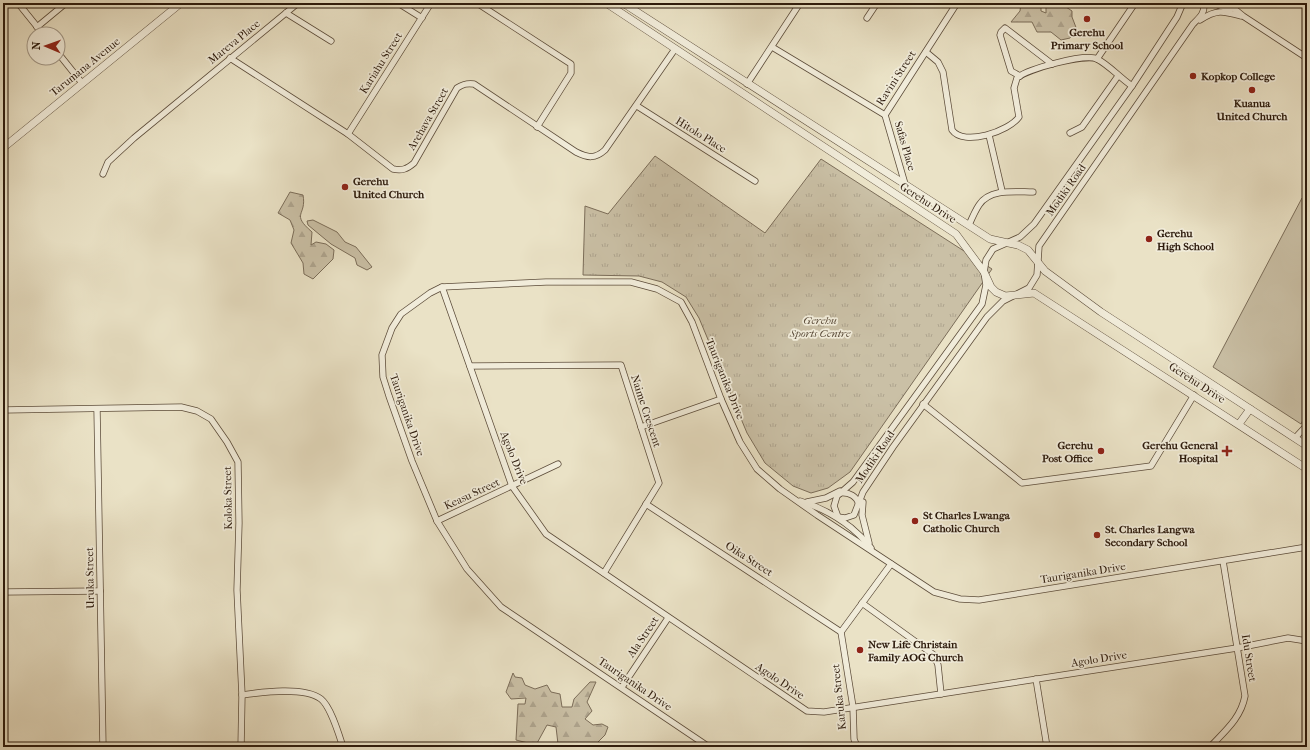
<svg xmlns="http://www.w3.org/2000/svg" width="1310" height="750" font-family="'IM FELL French Canon',serif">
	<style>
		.green { fill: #cac0a6; stroke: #7b6d59 }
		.forest { fill: url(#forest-firs); stroke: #7b6d59 }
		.park { fill: url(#park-tufts); stroke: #7b6d59 }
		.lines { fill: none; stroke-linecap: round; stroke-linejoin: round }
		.minor-casing { stroke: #5c4c3a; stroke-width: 7 }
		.tertiary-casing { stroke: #5c4c3a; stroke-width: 8 }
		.minor { stroke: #f1ecda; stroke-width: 5.5 }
		.tertiary { stroke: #f1ecda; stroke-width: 7 }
		.poi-dot { fill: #8f2418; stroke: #f1ecda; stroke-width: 1.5 }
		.labels { text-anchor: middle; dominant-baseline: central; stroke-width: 3.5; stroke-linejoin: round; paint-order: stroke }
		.poi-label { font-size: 11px; font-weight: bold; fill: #2c1a0c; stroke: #f1ecda; text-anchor: start }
		.street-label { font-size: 11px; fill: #2c1a0c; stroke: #f1ecda }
		.park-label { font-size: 11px; font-style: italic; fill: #5b4c3a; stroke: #f1ecda }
	</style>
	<defs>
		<pattern id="forest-firs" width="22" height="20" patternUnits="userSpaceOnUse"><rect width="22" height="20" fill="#cac0a6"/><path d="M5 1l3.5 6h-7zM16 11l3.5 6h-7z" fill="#aea48e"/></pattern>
		<pattern id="park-tufts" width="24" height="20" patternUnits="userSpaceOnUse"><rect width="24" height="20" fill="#cac0a6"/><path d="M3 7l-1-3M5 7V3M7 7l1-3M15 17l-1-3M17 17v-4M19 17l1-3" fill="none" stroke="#aea48e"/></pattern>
	</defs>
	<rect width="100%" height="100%" fill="#eae2c6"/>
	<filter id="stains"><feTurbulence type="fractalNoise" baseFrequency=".005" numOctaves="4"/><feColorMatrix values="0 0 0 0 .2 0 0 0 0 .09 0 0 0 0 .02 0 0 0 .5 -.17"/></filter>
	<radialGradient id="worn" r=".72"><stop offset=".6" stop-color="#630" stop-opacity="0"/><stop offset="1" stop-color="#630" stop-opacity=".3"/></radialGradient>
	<g class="green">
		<polygon points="1302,198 1307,200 1307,412 1301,424 1213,367"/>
		<polygon points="313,220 337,232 345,242 356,247 372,267 367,270 357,265 355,258 331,244 308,225 307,221"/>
	</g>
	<g class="forest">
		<polygon points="1021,3 1041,3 1041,11 1046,13 1046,3 1060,3 1072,11 1072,17 1077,30 1070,38 1061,40 1051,32 1037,32 1032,22 1011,22 1020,11"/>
		<path d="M290,192l13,3c4,21 -13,18 9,37l-1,13 5,-3 10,2 8,6 -1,9 -20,20 -9,-5 -1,-11 -12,-20 3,-13 -4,-10 -12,-7z"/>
		<polygon points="513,673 515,677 522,678 525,685 535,689 547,685 551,692 560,694 562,707 572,707 574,699 590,682 596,682 587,702 592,711 585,719 593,725 602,724 608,727 605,735 593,747 562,747 558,744 556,727 547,725 536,745 516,740 518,704 525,704 526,698 511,699 506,692"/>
	</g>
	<polygon class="park" points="655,156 765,233 821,159 992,269 850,472 828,488 811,493 793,486 765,463 747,433 699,318 686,297 662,282 639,276 583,275 585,206 608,214"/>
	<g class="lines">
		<g class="minor-casing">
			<g id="minor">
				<polyline points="18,3 43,34"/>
				<polyline points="398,3 422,18"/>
				<polyline points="477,3 571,64 571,73 537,127"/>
				<polyline points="1213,3 1230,10"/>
				<polyline points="1227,3 1243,16 1307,58"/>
				<polyline points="286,13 331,41"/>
				<polyline points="867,18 877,3"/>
				<path d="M1200,20c17,-11 23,-9 41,-4"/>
				<polyline points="37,27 66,3"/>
				<polyline points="772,47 885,115 957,3"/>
				<path d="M926,52l12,10 5,10 9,58c12,17 57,1 67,-13l-5,-29 3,-10c10,-9 69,-25 80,-19 12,6 23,19 35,27"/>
				<polyline points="58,53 82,83"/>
				<path d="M230,58l118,76 45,35c9,2 14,0 21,-6l43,-75c6,-4 10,-5 17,-4l102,68c12,6 19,7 29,-2l70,-101"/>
				<polyline points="1097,59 1133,6"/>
				<polyline points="1020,76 1011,71 1000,35 1001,32 1005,28 1052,64"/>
				<polyline points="747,84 800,3"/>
				<polyline points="637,106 755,181"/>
				<polyline points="885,115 905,184"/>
				<polyline points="1070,133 1082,127 1118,76"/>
				<polyline points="348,134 431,3"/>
				<polyline points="989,135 1002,191"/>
				<polyline points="103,174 108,162 134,138 298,3"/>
				<path d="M969,225c3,-7 6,-14 10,-20 11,-17 37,-13 54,-13"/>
				<polyline points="442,287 512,486 546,534 807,711 824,712 1237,648 1288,638 1307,641"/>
				<polyline points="470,366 621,365 659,483 604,573"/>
				<polyline points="923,404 1022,483 1151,466 1194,395"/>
				<polyline points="97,409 103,747"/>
				<polyline points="3,410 181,407 197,411 211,419 227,442 238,462 239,523 237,590 242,695 241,747"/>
				<polyline points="641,427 721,399"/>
				<polyline points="1295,438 1307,425"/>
				<path d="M840,493c9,-1 17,3 19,12"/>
				<path d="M800,501c29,9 52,23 71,47"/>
				<polyline points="807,502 826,498 840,491"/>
				<polyline points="863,502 862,515 869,543"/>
				<polyline points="646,504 841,632"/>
				<path d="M838,517l7,1 9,-3 9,-23 30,-45 94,-130 16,-16 26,-13 8,-13 2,-29 154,-222c7,-7 12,-11 11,-21"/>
				<polyline points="838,517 834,506 837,496 853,482 982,304 986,285 984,272 986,260 993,249 1020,237 1034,224 1132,86 1177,17 1183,3"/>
				<polyline points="437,521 558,464"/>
				<polyline points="3,592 100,591"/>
				<polyline points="862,603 934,655 938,665 941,694"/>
				<polyline points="1036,679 1047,747"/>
				<polyline points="622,687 668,618"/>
				<path d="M242,695c20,-3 62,-9 79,4 10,8 18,36 22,48"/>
				<polyline points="709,747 501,607 467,569 437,521 412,461 389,396 383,377 382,355 392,328 401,314 430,293 442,287 546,282 631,282 657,289 681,302 692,322 721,399 740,442 757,469 780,489 817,515 934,592 960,599 979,600 1307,547"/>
				<polyline points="857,747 854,739 853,707 841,632 891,564"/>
				<path d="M1210,747c15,-16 31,-29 35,-51l-22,-135"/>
			</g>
		</g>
		<g class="tertiary-casing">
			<g id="tertiary">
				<polyline points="606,3 956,234 984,272 991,287 996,292 1005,296 1034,293 1307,469"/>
				<polyline points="623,3 990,239 1018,245 1028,250 1045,271 1101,312 1307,446"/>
				<polyline points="3,148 181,3"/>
				<polyline points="1239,424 1250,409"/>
			</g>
		</g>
		<use href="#minor" class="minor"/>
		<use href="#tertiary" class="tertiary"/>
	</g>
	<g class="poi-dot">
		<circle cx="1087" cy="19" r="4"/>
		<circle cx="1193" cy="76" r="4"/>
		<circle cx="1252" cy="90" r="4"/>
		<circle cx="345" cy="187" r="4"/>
		<circle cx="1149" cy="239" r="4"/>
		<circle cx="1101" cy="451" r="4"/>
		<path d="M1225 445h4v4h4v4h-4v4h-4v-4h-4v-4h4z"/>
		<circle cx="915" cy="521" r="4"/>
		<circle cx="1097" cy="535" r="4"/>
		<circle cx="860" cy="650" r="4"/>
	</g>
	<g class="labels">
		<g class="poi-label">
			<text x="1087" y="32" text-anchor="middle">Gerehu<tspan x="1087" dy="13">Primary School</tspan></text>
			<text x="1201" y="76">Kopkop College</text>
			<text x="1252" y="103" text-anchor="middle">Kuanua<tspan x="1252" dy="13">United Church</tspan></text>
			<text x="353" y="181">Gerehu<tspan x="353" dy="13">United Church</tspan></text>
			<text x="1157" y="233">Gerehu<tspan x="1157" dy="13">High School</tspan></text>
			<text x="1093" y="445" text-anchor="end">Gerehu<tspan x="1093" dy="13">Post Office</tspan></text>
			<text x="1218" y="445" text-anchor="end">Gerehu General<tspan x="1218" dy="13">Hospital</tspan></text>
			<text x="923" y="515">St Charles Lwanga<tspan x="923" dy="13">Catholic Church</tspan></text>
			<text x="1105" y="529">St. Charles Langwa<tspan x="1105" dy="13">Secondary School</tspan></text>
			<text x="868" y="644">New Life Christain<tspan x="868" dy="13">Family AOG Church</tspan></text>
		</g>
		<g class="street-label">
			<text transform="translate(234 42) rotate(-39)">Mareva Place</text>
			<text transform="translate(381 63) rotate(-58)">Kariahu Street</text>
			<text transform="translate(85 67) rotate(-39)">Tarumana Avenue</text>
			<text transform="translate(896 78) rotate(-57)">Ravini Street</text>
			<text transform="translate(428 119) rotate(-60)">Arehava Street</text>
			<text transform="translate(701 135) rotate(32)">Hitolo Place</text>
			<text transform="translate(905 146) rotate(74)">Safas Place</text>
			<text transform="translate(1066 190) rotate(-55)">Modiki Road</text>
			<text transform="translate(928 203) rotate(33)">Gerehu Drive</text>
			<text transform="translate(725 379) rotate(68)">Tauriganika Drive</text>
			<text transform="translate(1197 383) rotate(33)">Gerehu Drive</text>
			<text transform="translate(646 411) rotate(72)">Naime Crescent</text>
			<text transform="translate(407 415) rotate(71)">Tauriganika Drive</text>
			<text transform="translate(875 457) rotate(-56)">Modiki Road</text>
			<text transform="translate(514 458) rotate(68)">Agolo Drive</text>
			<text transform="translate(472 494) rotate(-25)">Keasu Street</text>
			<text transform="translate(228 498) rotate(-91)">Koloka Street</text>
			<text transform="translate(749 559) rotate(33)">Oika Street</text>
			<text transform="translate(1083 573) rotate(-9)">Tauriganika Drive</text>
			<text transform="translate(90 578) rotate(-91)">Uruka Street</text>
			<text transform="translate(643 637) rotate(-56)">Ala Street</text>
			<text transform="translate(1249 658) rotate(81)">Idu Street</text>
			<text transform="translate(1099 659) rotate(-9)">Agolo Drive</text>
			<text transform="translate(780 681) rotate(34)">Agolo Drive</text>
			<text transform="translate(635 684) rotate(34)">Tauriganika Drive</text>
			<text transform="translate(839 697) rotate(-96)">Karuka Street</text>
		</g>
		<g class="park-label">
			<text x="820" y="320">Gerehu<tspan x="820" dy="13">Sports Centre</tspan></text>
		</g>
	</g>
	<rect width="1310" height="750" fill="none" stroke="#eae2c6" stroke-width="16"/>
	<rect x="4" y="4" width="1302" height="742" fill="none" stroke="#2c1a0c" stroke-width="2"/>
	<rect x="8" y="8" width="1294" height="734" fill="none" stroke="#2c1a0c"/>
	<g transform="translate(46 46) rotate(272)"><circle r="19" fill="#f1ecda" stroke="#a29888"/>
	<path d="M0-3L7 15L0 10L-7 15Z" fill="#8f2418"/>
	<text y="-6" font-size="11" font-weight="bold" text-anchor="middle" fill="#2c1a0c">N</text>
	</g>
	<rect width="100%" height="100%" filter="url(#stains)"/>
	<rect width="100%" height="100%" fill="url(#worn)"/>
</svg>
